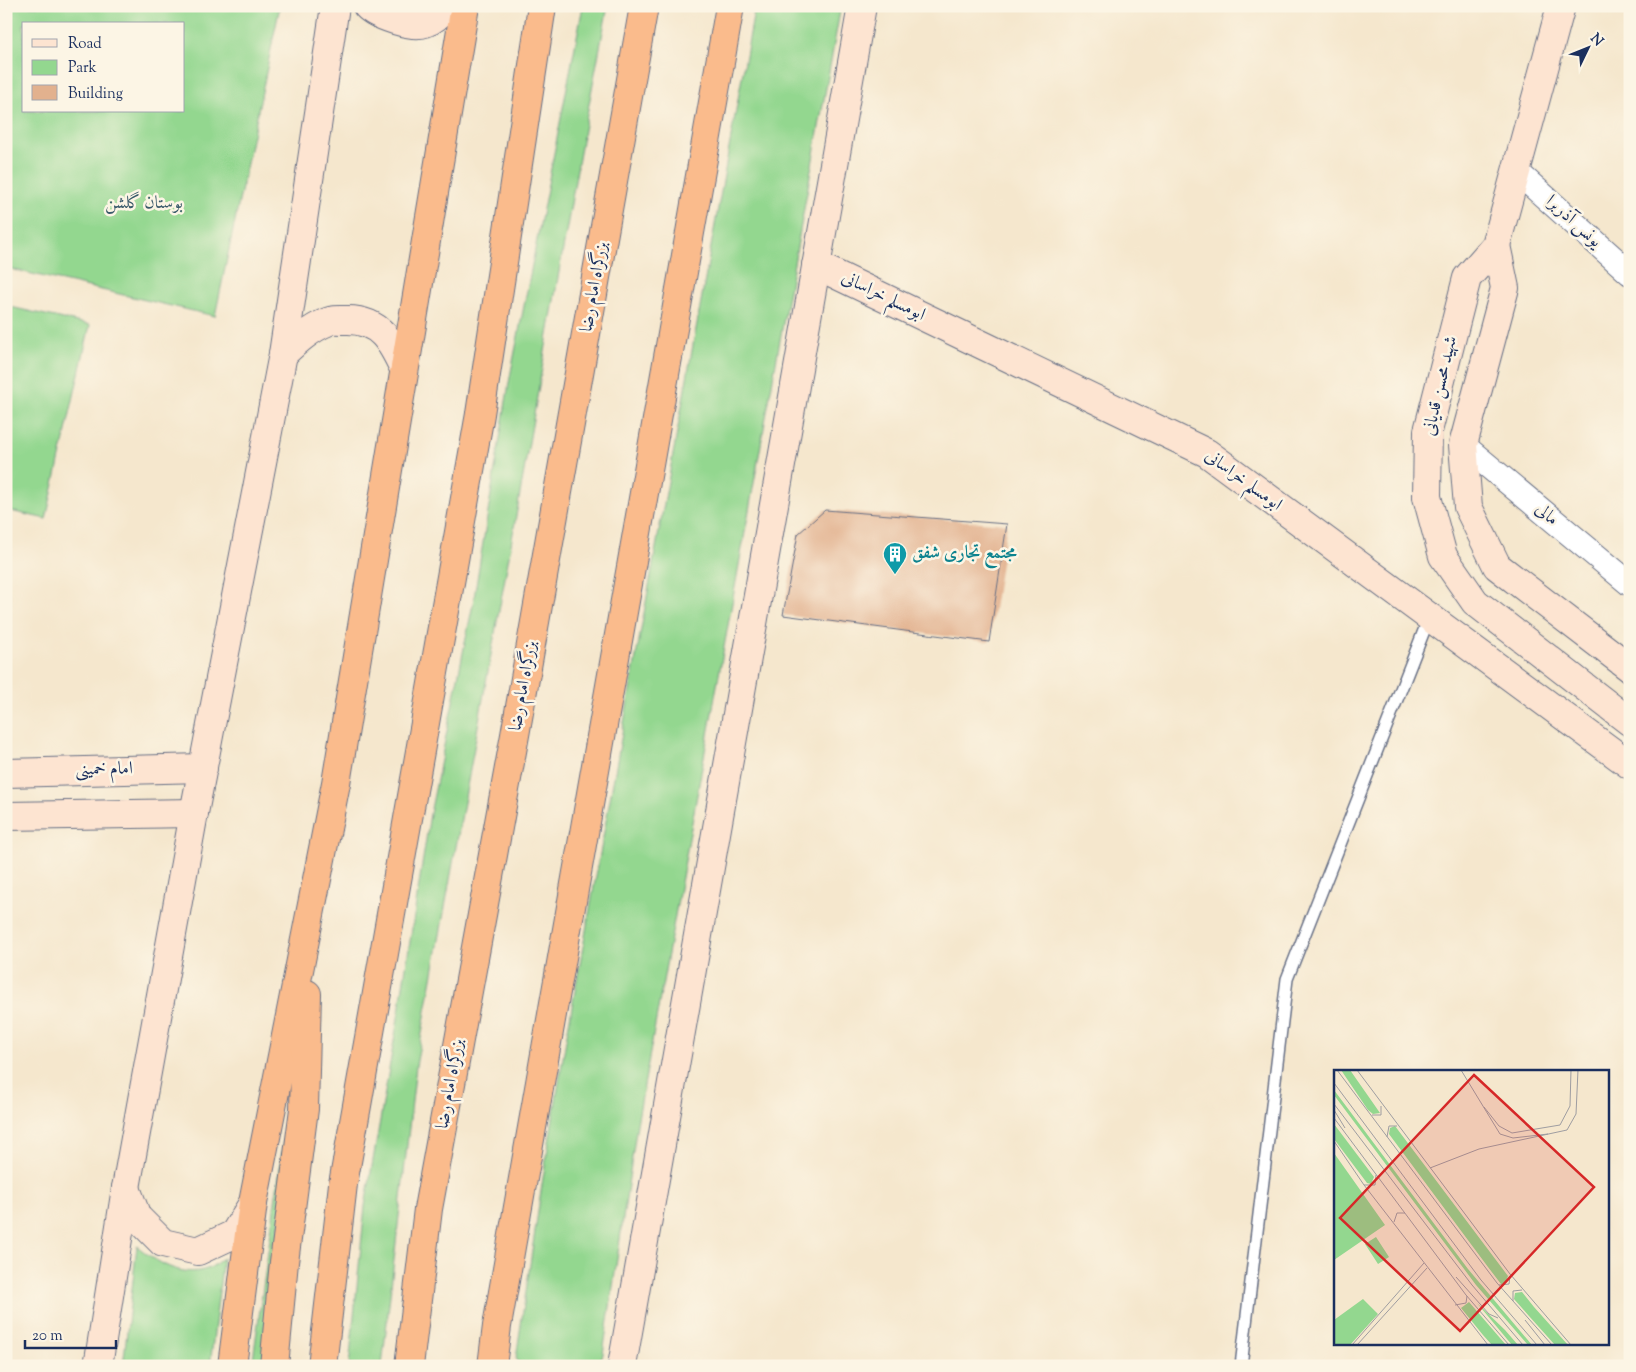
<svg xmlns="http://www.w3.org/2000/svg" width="1636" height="1372" font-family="'Sorts Mill Goudy',Amiri,serif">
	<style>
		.green { fill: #93d78f; stroke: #578376; fill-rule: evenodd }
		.building { fill: #e2b18e }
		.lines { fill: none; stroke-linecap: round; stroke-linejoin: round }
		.service-casing { stroke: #676f85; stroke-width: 14 }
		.minor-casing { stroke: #676f85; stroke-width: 26 }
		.secondary-casing { stroke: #676f85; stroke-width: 30 }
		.trunk-casing { stroke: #676f85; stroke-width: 30 }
		.service { stroke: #fff; stroke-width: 11 }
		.minor { stroke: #fff; stroke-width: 24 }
		.secondary { stroke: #fde4d1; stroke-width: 28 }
		.trunk { stroke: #fabb8c; stroke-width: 28 }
		.labels { text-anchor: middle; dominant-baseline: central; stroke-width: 5; stroke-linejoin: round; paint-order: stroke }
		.park-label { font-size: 18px; fill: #39596a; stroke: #fcf5e5 }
		.street-label { font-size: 18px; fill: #1b2f5e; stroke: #fcf5e5 }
		.culture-label { font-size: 18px; font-weight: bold; fill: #0d838f; stroke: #fcf5e5; text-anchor: start }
		.inset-road { fill: none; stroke: #9e9da1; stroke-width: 1 }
		.view { fill: #d62828; fill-opacity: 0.15; stroke: #d62828; stroke-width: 2.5 }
		.inset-edge { fill: none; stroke: #1b2f5e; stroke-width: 2.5 }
	</style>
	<rect width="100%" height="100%" fill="#fcf5e5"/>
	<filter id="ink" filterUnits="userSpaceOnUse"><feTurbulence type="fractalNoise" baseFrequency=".02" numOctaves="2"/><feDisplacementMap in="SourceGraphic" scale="10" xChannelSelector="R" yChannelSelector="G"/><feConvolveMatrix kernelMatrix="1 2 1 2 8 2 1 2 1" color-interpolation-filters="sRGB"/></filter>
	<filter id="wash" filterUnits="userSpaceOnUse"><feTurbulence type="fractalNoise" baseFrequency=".0096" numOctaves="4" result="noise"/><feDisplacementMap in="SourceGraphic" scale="20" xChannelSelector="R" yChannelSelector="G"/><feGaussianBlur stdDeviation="1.12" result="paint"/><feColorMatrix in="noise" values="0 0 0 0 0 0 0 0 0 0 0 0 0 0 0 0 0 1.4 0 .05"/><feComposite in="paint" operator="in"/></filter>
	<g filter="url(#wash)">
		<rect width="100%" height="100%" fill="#f5e7cd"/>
		<g class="green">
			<path d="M6,6h274l-65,310 -209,-48zM24,24h160v87h-160z"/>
			<polygon points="583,6 608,6 584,130 509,556 416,1066 382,1366 349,1366 365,1206 398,1018 430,814 473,604 510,377"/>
			<polygon points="755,6 841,6 637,1124 603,1354 598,1366 521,1366 516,1358 543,1178 566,1040"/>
			<polygon points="6,306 90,325 46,519 6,510"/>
			<polygon points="293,1103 263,1366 252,1366 288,1110"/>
			<path d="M137,1246c19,16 44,32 70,23 6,-2 11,-7 16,-11l-13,108h-87z"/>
		</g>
		<g id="blocks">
			<polygon class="building" points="825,510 1007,524 989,642 783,615 798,534"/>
		</g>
	</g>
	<g filter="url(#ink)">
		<use href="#blocks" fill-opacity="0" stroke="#676f85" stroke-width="1"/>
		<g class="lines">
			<g class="service-casing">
				<polyline id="service" points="1241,1366 1287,979 1429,618"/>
			</g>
			<g class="minor-casing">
				<g id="minor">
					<polyline points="1516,171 1630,273"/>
					<polyline points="1463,445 1630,584"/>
				</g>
			</g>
			<g class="secondary-casing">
				<g id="secondary">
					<path d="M367,6c9,10 46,22 58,17 9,-3 16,-10 21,-17"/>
					<polyline points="1561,6 1496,245 1467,278 1428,431 1427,497 1443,556 1475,602 1630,722"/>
					<polyline points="1496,245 1505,288 1463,445 1468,507 1497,566 1630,668"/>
					<polyline points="816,265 1207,453 1630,765"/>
					<path d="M283,354c13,-12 27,-25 44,-32 5,-3 13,-2 19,-2 34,-1 46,23 58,49"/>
					<polyline points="6,773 203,768"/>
					<polyline points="6,816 194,813"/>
					<polyline points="126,1188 137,1217 163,1243 198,1251 234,1234 253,1203"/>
					<polyline points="98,1366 126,1188 194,813 283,354 335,6"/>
					<polyline points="622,1366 862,6"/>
				</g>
			</g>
			<g class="trunk-casing">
				<g id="trunk">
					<polyline points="232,1366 253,1203 336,783 465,6"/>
					<polyline points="274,1366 284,1262 304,1109 307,994"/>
					<polyline points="322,1366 343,1184 480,414 542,6"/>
					<polyline points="409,1366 428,1209 515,735 644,6"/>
					<polyline points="492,1366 497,1326 730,6"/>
				</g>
			</g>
			<use href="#service" class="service"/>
			<use href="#minor" class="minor"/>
			<use href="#secondary" class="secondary"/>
			<use href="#trunk" class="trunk"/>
		</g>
	</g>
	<defs>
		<g id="building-pin" transform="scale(1.25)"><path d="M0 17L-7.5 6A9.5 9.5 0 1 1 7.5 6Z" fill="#0f9aa8" stroke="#fcf5e5"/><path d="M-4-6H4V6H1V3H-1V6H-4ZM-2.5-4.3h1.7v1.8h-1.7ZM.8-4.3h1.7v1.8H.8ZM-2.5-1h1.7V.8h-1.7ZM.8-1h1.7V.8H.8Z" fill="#fff"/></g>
	</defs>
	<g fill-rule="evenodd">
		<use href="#building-pin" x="895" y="554"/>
	</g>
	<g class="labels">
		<g class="park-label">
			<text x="144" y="204">بوستان گلشن</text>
		</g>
		<g class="street-label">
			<text transform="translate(1573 222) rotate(42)">یونس آذربرا</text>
			<text transform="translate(595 287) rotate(-80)">بزرگراه امام رضا</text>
			<text transform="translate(883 297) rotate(26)">ابومسلم خراسانی</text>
			<text transform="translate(1441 386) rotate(-77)">شهید محسن قدیانی</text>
			<text transform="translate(1243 481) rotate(36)">ابومسلم خراسانی</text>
			<text transform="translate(1546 515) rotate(40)">مالی</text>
			<text transform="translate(524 686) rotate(-80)">بزرگراه امام رضا</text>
			<text transform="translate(104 770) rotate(-1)">امام خمینی</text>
			<text transform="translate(451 1084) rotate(-80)">بزرگراه امام رضا</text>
		</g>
		<g class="culture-label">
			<text x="912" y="554">مجتمع تجاری شفق</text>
		</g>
	</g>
	<g transform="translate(1334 1070)">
		<rect width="275" height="275" fill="#f5e7cd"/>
		<path d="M7,0h9l30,43 -7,1 -5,-4zM0,20l134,179 64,76h-4l-52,-60 -142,-190zM0,54l40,53 -3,7 -4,-1 -33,-44zM61,56l113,150 -3,8h-4l-13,-17 -99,-133 1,-6zM0,83l51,72 -51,35zM42,167l13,20 -11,7 -13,-20zM188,222l12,15 34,38h-13l-26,-29 -15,-17 1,-6zM29,229l15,15 -28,31h-16v-25zM135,232l37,43h-14l-9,-10 -22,-27zM143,233l28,27 13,15h-6z" fill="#93d78f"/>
		<path class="inset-road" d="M3,0l160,213 55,62M23,0l153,204 61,71M127,0l39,64 13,4 35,-4M0,13l147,197 56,65M0,34l138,181 51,60M150,37l15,19 13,7 48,-8 10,-19 1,-36M0,40l11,18M38,45h9v-9M0,48l132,177 43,50M53,67l2,-11h8M0,71l30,44h11l1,-10M96,98l49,-19 88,-19 9,-16 2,-44M30,115l124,160M60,152l3,-9h8M122,207l33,37 9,4M165,215l10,-1 1,-8M179,231v-10l9,-1M121,235l11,-2 1,-7M191,250l20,25M18,275l72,-82M23,275l70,-77"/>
		<path class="view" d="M140,5l120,112 -134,144 -120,-113z"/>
		<rect width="275" height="275" class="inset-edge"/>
	</g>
	<rect width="1636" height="1372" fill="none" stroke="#fcf5e5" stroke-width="25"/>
	<rect x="22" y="22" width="162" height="90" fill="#fcf5e5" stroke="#a2a6af"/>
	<rect x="32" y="39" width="25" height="8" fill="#fde4d1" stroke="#a2a6af"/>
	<text x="68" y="48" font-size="15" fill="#1b2f5e">Road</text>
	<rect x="32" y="60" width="25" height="15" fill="#93d78f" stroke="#a2a6af"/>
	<text x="68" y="72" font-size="15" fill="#1b2f5e">Park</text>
	<rect x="32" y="85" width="25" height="15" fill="#e2b18e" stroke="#a2a6af"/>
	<text x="68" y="98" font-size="15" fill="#1b2f5e">Building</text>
	<g transform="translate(1588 48) rotate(47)" stroke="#fcf5e5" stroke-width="4" paint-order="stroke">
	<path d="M0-4L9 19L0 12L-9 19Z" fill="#1b2f5e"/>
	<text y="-8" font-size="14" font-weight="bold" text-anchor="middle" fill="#1b2f5e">N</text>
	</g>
	<path d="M25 1340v8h91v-8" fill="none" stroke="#1b2f5e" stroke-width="2.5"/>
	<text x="32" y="1340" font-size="15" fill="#1b2f5e" stroke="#fcf5e5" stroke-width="4" paint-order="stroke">20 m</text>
</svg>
